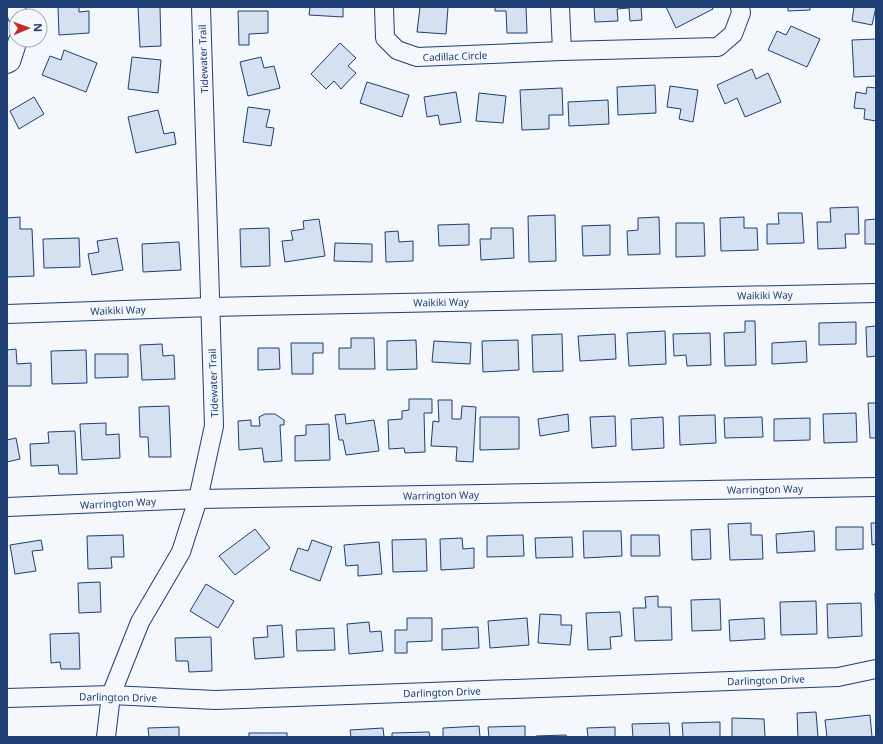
<svg xmlns="http://www.w3.org/2000/svg" width="883" height="744" font-family="'Noto Sans',sans-serif">
	<style>
		.building { fill: #d5e0f0; stroke: #1d3f73 }
		.lines { fill: none; stroke-linecap: round; stroke-linejoin: round }
		.minor-casing { stroke: #1d3f73; stroke-width: 20 }
		.minor { stroke: #f4f7fb; stroke-width: 18 }
		.labels { text-anchor: middle; dominant-baseline: central; stroke-width: 3; stroke-linejoin: round; paint-order: stroke }
		.street-label { font-size: 10px; fill: #1d3f73; stroke: #f4f7fb }
	</style>
	<rect width="100%" height="100%" fill="#f4f7fb"/>
	<g class="building">
		<polygon points="58,7 79,7 79,12 89,11 89,33 59,35"/>
		<polygon points="138,7 160,7 161,46 140,47"/>
		<polygon points="310,7 343,7 343,17 309,15"/>
		<polygon points="420,7 448,7 446,34 417,32"/>
		<polygon points="495,7 526,7 527,33 507,33 506,11 495,11"/>
		<polygon points="594,7 641,7 642,20 630,21 629,8 617,9 618,21 595,22"/>
		<polygon points="666,7 712,7 713,9 676,28"/>
		<polygon points="788,7 810,7 810,10 788,11"/>
		<polygon points="854,7 876,7 872,25 852,21"/>
		<polygon points="238,11 268,11 268,33 249,34 249,45 239,45"/>
		<polygon points="791,26 820,39 807,67 768,50 777,31 786,35"/>
		<polygon points="876,39 876,76 854,77 852,40"/>
		<polygon points="340,43 356,58 348,66 356,73 341,89 334,81 326,89 311,74"/>
		<polygon points="64,50 97,63 86,92 42,75 50,56 61,60"/>
		<polygon points="132,57 161,60 158,93 128,89"/>
		<polygon points="261,57 264,68 274,66 280,88 248,96 240,62"/>
		<polygon points="752,69 756,79 768,73 781,102 745,117 737,98 725,104 717,85"/>
		<polygon points="367,82 409,95 402,117 360,103"/>
		<polygon points="655,85 656,113 618,115 617,87"/>
		<polygon points="670,86 698,90 693,122 679,119 681,109 667,107"/>
		<polygon points="867,87 876,88 876,121 864,119 865,109 854,108 856,92 866,94"/>
		<polygon points="562,88 563,115 549,115 549,129 522,130 520,90"/>
		<polygon points="456,92 461,122 440,125 438,115 427,117 424,97"/>
		<polygon points="479,93 506,96 503,123 476,121"/>
		<polygon points="34,97 44,114 19,129 10,111"/>
		<polygon points="608,100 609,124 569,126 568,102"/>
		<polygon points="248,107 270,110 266,127 274,128 271,146 243,142"/>
		<polygon points="158,110 164,134 174,132 176,144 136,153 128,117"/>
		<polygon points="858,207 859,234 845,234 846,248 818,249 817,222 831,222 830,208"/>
		<polygon points="778,213 802,213 804,243 767,244 767,224 779,224"/>
		<polygon points="555,215 556,261 529,262 528,216"/>
		<polygon points="20,217 20,229 32,229 34,276 7,277 7,218"/>
		<polygon points="659,217 660,254 628,255 627,231 638,230 638,218"/>
		<polygon points="744,217 744,228 757,228 758,250 721,251 720,218"/>
		<polygon points="319,219 325,256 285,262 282,241 293,240 291,231 304,229 303,221"/>
		<polygon points="876,219 876,244 865,244 865,220"/>
		<polygon points="676,223 704,223 705,256 676,257"/>
		<polygon points="469,224 469,245 439,246 438,225"/>
		<polygon points="610,225 610,255 583,256 582,226"/>
		<polygon points="269,228 270,266 241,267 240,229"/>
		<polygon points="491,228 513,228 514,258 481,260 480,239 491,239"/>
		<polygon points="398,231 399,242 413,241 413,261 386,262 385,232"/>
		<polygon points="79,238 80,267 44,268 43,239"/>
		<polygon points="117,238 123,270 92,275 88,254 99,252 97,241"/>
		<polygon points="179,242 181,270 143,272 142,244"/>
		<polygon points="335,243 372,244 372,262 334,261"/>
		<polygon points="745,321 755,321 756,365 725,366 724,333 745,332"/>
		<polygon points="856,322 856,344 819,345 819,323"/>
		<polygon points="876,326 876,356 867,357 866,327"/>
		<polygon points="665,331 666,364 629,366 627,333"/>
		<polygon points="710,333 711,365 687,366 686,355 674,356 673,334"/>
		<polygon points="562,334 563,371 533,372 532,335"/>
		<polygon points="615,334 616,359 580,361 578,336"/>
		<polygon points="351,338 374,338 375,369 339,369 339,348 351,348"/>
		<polygon points="416,340 417,369 387,370 387,341"/>
		<polygon points="518,340 519,370 483,372 482,341"/>
		<polygon points="434,341 471,343 470,364 432,362"/>
		<polygon points="806,341 807,362 772,364 772,343"/>
		<polygon points="291,343 323,343 323,353 313,353 313,374 292,374"/>
		<polygon points="162,344 163,356 174,355 175,379 142,380 140,345"/>
		<polygon points="258,348 279,348 280,369 258,370"/>
		<polygon points="16,349 17,364 31,363 31,386 7,386 7,350"/>
		<polygon points="86,350 87,383 52,384 51,351"/>
		<polygon points="95,354 128,354 128,377 95,378"/>
		<polygon points="409,399 432,399 432,413 424,413 425,452 405,453 404,448 389,449 388,420 402,419 402,411 409,410"/>
		<polygon points="438,400 452,400 452,419 461,419 462,406 476,407 473,462 456,461 457,447 431,446 433,421 439,422"/>
		<polygon points="868,403 876,403 876,438 870,438"/>
		<polygon points="169,406 171,457 149,457 148,437 140,437 139,407"/>
		<polygon points="856,413 857,442 824,443 823,414"/>
		<polygon points="265,414 275,414 284,420 284,425 280,425 282,461 264,462 262,448 239,450 238,421 251,420 251,426 260,426 259,417"/>
		<polygon points="345,414 346,424 374,420 379,451 346,455 343,440 339,440 335,415"/>
		<polygon points="568,414 569,431 540,436 538,419"/>
		<polygon points="715,415 716,443 680,445 679,416"/>
		<polygon points="615,416 616,446 592,448 590,417"/>
		<polygon points="480,417 519,417 519,449 480,450"/>
		<polygon points="663,417 664,448 632,450 631,419"/>
		<polygon points="762,417 763,437 725,438 724,418"/>
		<polygon points="810,418 810,440 774,441 774,419"/>
		<polygon points="106,423 106,435 119,434 120,458 82,460 80,424"/>
		<polygon points="329,424 330,460 295,461 295,436 306,435 306,425"/>
		<polygon points="75,431 77,474 59,474 58,465 31,466 30,444 49,443 48,432"/>
		<polygon points="16,438 20,459 7,462 7,440"/>
		<polygon points="751,523 751,535 762,535 763,559 730,560 728,524"/>
		<polygon points="871,523 876,523 876,544 872,545"/>
		<polygon points="836,527 863,527 863,549 836,550"/>
		<polygon points="255,529 270,548 235,575 219,556"/>
		<polygon points="710,529 711,559 692,560 691,530"/>
		<polygon points="583,531 621,531 622,556 584,558"/>
		<polygon points="814,531 815,551 777,553 776,534"/>
		<polygon points="123,535 124,557 111,557 112,568 88,569 87,536"/>
		<polygon points="523,535 524,556 487,557 487,536"/>
		<polygon points="631,535 659,535 660,556 631,556"/>
		<polygon points="572,537 573,557 536,558 535,538"/>
		<polygon points="462,538 463,549 474,548 474,568 441,570 440,539"/>
		<polygon points="426,539 427,571 393,572 392,540"/>
		<polygon points="41,540 43,550 32,551 36,571 15,574 10,545"/>
		<polygon points="312,540 332,547 320,581 290,570 298,548 308,551"/>
		<polygon points="379,542 382,574 358,576 358,565 346,566 344,545"/>
		<polygon points="100,582 101,612 79,613 78,583"/>
		<polygon points="206,584 234,601 218,628 190,611"/>
		<polygon points="875,593 876,593 876,622"/>
		<polygon points="658,596 658,607 671,607 672,640 635,641 633,608 646,608 645,597"/>
		<polygon points="720,599 721,630 692,631 691,600"/>
		<polygon points="816,601 817,634 781,635 780,602"/>
		<polygon points="861,603 862,636 828,638 827,604"/>
		<polygon points="620,612 622,636 610,637 611,649 588,650 586,613"/>
		<polygon points="540,614 561,615 561,625 572,625 570,645 538,643"/>
		<polygon points="407,618 432,618 432,641 407,642 407,653 395,653 395,630 407,630"/>
		<polygon points="527,618 529,645 490,648 488,621"/>
		<polygon points="764,618 765,639 730,641 729,620"/>
		<polygon points="369,622 370,632 381,631 383,651 349,654 347,624"/>
		<polygon points="282,625 284,657 255,659 253,638 268,637 267,626"/>
		<polygon points="478,627 479,648 442,650 442,629"/>
		<polygon points="334,628 335,650 297,651 296,630"/>
		<polygon points="79,633 80,669 61,669 60,662 51,663 50,634"/>
		<polygon points="211,637 212,671 189,672 188,661 176,661 175,638"/>
		<polygon points="816,712 818,737 798,737 797,713"/>
		<polygon points="870,715 872,737 827,737 825,720"/>
		<polygon points="732,718 764,719 765,737 732,737"/>
		<polygon points="720,722 720,737 683,737 682,723"/>
		<polygon points="669,723 670,737 633,737 632,724"/>
		<polygon points="479,726 480,737 443,737 443,728"/>
		<polygon points="525,726 525,737 489,737 488,727"/>
		<polygon points="179,727 179,737 149,737 148,728"/>
		<polygon points="615,727 615,737 588,737 587,728"/>
		<polygon points="383,728 384,737 351,737 350,730"/>
		<polygon points="429,732 430,737 392,737 392,733"/>
		<rect x="249" y="733" width="38" height="4"/>
		<polygon points="566,735 567,737 536,737 536,736"/>
	</g>
	<g class="lines">
		<g class="minor-casing">
			<g id="minor">
				<polyline points="16,7 17,16"/>
				<polyline points="384,7 385,38 397,50 417,57 562,51 718,47 733,34 741,13 740,7"/>
				<polyline points="560,7 562,51"/>
				<polyline points="7,64 11,62 18,40"/>
				<polyline points="7,314 211,307 876,293"/>
				<polyline points="7,507 198,499 876,487"/>
				<polyline points="7,698 111,695 215,700 838,677 876,669"/>
				<polyline points="106,737 111,695 140,622 181,552 198,499 214,426 201,7"/>
			</g>
		</g>
		<use href="#minor" class="minor"/>
	</g>
	<g class="labels">
		<g class="street-label">
			<text transform="translate(455 56) rotate(-2)">Cadillac Circle</text>
			<text transform="translate(203 59) rotate(-92)">Tidewater Trail</text>
			<text transform="translate(765 295) rotate(-1)">Waikiki Way</text>
			<text transform="translate(441 302) rotate(-1)">Waikiki Way</text>
			<text transform="translate(118 310) rotate(-2)">Waikiki Way</text>
			<text transform="translate(213 383) rotate(-92)">Tidewater Trail</text>
			<text transform="translate(765 489) rotate(-1)">Warrington Way</text>
			<text transform="translate(441 495) rotate(-1)">Warrington Way</text>
			<text transform="translate(118 503) rotate(-3)">Warrington Way</text>
			<text transform="translate(766 680) rotate(-2)">Darlington Drive</text>
			<text transform="translate(442 692) rotate(-2)">Darlington Drive</text>
			<text transform="translate(118 697) rotate(1)">Darlington Drive</text>
		</g>
	</g>
	<rect width="883" height="744" fill="none" stroke="#1d3f73" stroke-width="16"/>
	<g transform="translate(28 28) rotate(88)"><circle r="19" fill="#f4f7fb" stroke="#9eadc5"/>
	<path d="M0-3L7 15L0 10L-7 15Z" fill="#c62828"/>
	<text y="-6" font-size="11" font-weight="bold" text-anchor="middle" fill="#1d3f73">N</text>
	</g>
</svg>
